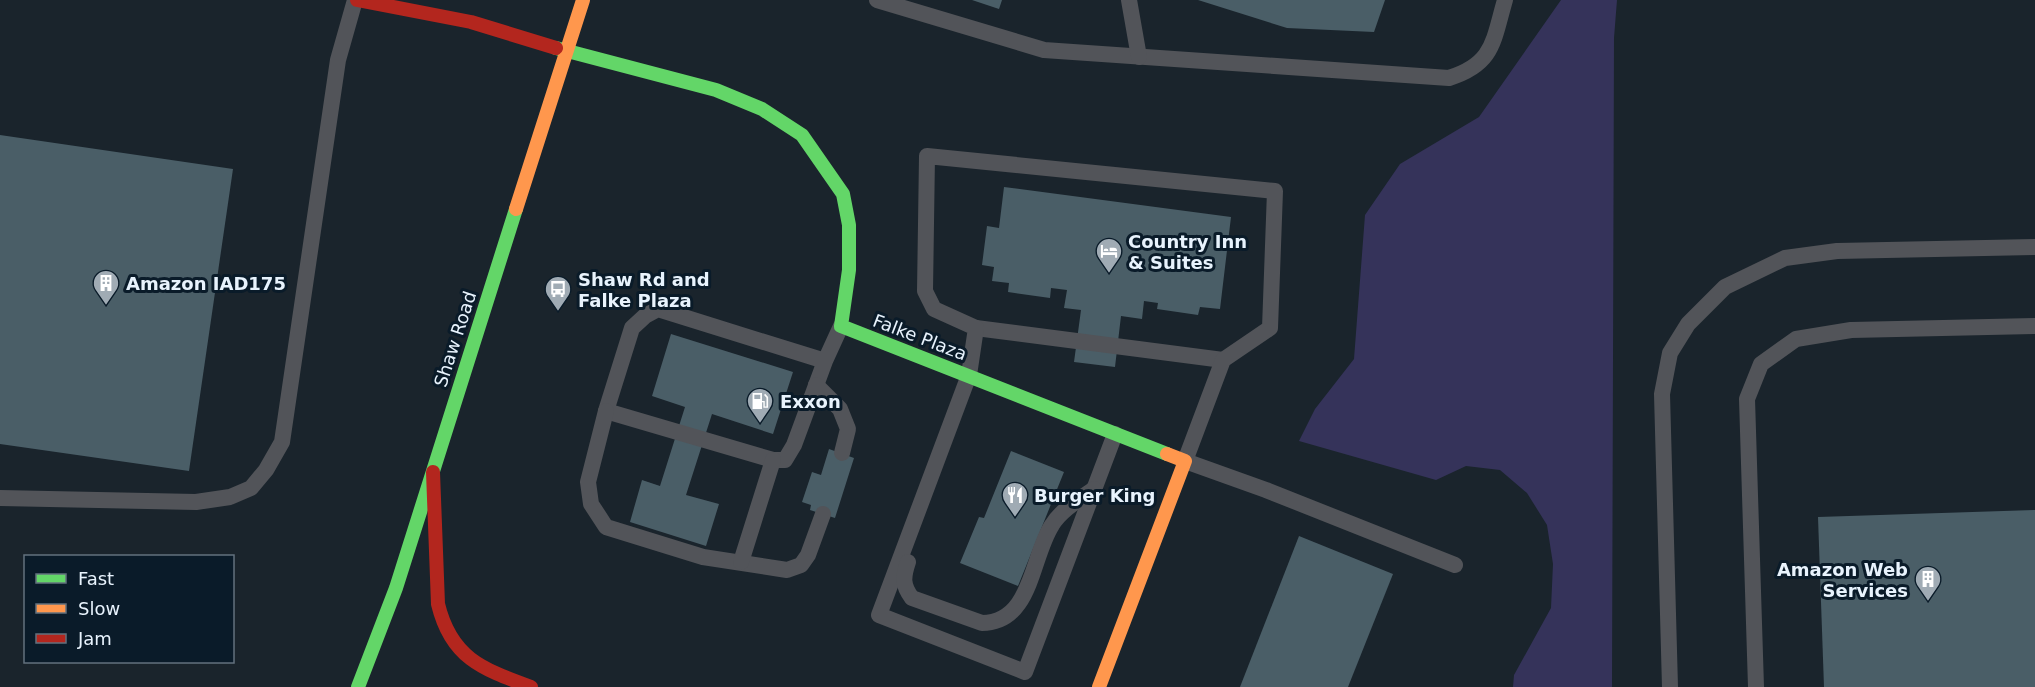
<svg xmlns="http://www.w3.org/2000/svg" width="2035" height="687" font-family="'DejaVu Sans',sans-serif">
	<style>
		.green { fill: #35335a }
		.building { fill: #4a5e67 }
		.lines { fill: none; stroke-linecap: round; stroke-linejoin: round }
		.lane { stroke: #525459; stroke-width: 16 }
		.fast { stroke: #63d668; stroke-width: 14 }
		.slow { stroke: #ff974d; stroke-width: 14 }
		.jam { stroke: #b3261e; stroke-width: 14 }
		.labels { text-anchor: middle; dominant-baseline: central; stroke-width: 6; stroke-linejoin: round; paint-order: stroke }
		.poi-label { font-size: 18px; font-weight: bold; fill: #e8f3fd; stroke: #0a1b29; text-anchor: start }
		.street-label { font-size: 18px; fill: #e8f3fd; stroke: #0a1b29 }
	</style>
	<rect width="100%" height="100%" fill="#1a242c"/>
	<polygon class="green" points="1561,0 1617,0 1614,38 1612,687 1513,687 1514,675 1551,608 1553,564 1547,525 1527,493 1500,470 1466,466 1436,480 1299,441 1315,409 1354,359 1365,215 1400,164 1479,117"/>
	<g class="building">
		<polygon points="972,0 1002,0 999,9"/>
		<polygon points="1198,0 1385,0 1374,32 1287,28"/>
		<polygon points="0,135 233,169 189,471 0,444"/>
		<polygon points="1004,187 1231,217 1220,309 1200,307 1198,315 1157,309 1158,303 1144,301 1142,319 1121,316 1115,367 1074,362 1081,310 1064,308 1067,290 1051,288 1050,298 1008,292 1009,283 992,281 994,267 982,265 987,226 999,228"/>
		<polygon points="671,334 793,372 773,434 712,414 686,495 719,504 706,546 630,522 642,480 660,486 685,407 652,396"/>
		<polygon points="829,449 854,458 835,518 810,510 811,505 802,502 812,472 821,475"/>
		<polygon points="1011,451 1064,472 1018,586 960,563 979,517 984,518"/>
		<polygon points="2035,510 2035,687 1824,687 1818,517"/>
		<polygon points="1299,536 1393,574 1348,687 1240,687"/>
	</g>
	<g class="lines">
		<g class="lane">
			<path d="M877,0l167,50 405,28c45,-14 44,-37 56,-78"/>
			<polyline points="1129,0 1139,57"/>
			<polyline points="976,328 1223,360"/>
			<polyline points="825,361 658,309 645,316 632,328 606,411 773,460 785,460 794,445 825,361 841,326"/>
			<polyline points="816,385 840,409 848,429 842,453"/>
			<polyline points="606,411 588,482 591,504 606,527 703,557 787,570 801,565 808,555 823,514"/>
			<polyline points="1115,434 1025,672 879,615 969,375 976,328 934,309 925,291 927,156 1275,191 1270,328 1223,360 1185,461 1266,490 1455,565"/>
			<polyline points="0,498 196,502 230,497 251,488 266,470 282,442 338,60 355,0"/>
			<polyline points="741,562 773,460"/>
			<path d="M908,562c-5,15 -6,23 4,36l70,25c50,0 49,-66 70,-98 9,-15 28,-26 42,-36"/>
			<polyline points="1670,687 1662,394 1670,353 1688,324 1725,287 1785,258 1837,251 2035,247"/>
			<polyline points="1756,687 1747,399 1761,364 1796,339 1851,330 2035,326"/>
		</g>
		<g class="fast">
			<polyline points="556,48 716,90 762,109 802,135 843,194 849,225 849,270 841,326 1167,454"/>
			<polyline points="358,687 396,588 516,209"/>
		</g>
		<g class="slow">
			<polyline points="516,209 583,0"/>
			<polyline points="1099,687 1185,461 1167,454"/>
		</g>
		<g class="jam">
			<polyline points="357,0 471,22 556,48"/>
			<path d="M433,472l5,132c13,54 44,65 93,83"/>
		</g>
	</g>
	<defs>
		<g id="hotel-pin" transform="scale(1.35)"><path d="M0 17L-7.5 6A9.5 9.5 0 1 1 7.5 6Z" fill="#a0abb4" stroke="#0a1b29"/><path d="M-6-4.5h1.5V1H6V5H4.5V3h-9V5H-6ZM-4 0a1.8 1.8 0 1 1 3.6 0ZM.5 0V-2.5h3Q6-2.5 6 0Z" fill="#fff"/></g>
		<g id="building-pin" transform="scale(1.35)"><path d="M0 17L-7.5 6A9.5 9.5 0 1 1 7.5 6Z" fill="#a0abb4" stroke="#0a1b29"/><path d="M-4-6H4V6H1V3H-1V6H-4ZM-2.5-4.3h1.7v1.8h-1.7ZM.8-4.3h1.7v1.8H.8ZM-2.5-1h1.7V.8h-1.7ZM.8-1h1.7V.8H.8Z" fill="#fff"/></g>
		<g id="bus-pin" transform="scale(1.35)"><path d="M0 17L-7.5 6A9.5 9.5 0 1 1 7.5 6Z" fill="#a0abb4" stroke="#0a1b29"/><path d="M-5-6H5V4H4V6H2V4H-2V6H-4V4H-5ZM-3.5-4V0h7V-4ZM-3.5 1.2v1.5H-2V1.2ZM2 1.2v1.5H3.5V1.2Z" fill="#fff"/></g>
		<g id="fuel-pin" transform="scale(1.35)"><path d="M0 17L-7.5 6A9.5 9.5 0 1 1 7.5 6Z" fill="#a0abb4" stroke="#0a1b29"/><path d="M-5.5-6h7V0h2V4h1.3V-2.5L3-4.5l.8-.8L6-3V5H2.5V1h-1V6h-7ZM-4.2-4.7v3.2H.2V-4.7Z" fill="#fff"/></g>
		<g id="restaurant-pin" transform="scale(1.35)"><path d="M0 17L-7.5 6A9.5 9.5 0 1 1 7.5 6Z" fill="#a0abb4" stroke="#0a1b29"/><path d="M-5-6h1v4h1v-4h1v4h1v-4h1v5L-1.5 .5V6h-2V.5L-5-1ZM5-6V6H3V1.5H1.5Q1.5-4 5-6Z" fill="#fff"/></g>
	</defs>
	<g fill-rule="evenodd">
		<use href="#hotel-pin" x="1109" y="251"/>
		<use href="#building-pin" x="106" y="283"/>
		<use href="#bus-pin" x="558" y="289"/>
		<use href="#fuel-pin" x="760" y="401"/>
		<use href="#restaurant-pin" x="1015" y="495"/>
		<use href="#building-pin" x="1928" y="579"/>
	</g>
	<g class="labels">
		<g class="poi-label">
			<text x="1128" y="241">Country Inn<tspan x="1128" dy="21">&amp; Suites</tspan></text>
			<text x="578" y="279">Shaw Rd and<tspan x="578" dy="21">Falke Plaza</tspan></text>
			<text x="126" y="283">Amazon IAD175</text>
			<text x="780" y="401">Exxon</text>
			<text x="1034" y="495">Burger King</text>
			<text x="1908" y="569" text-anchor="end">Amazon Web<tspan x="1908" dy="21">Services</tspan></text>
		</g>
		<g class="street-label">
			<text transform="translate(920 337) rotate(21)">Falke Plaza</text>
			<text transform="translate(455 339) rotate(-72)">Shaw Road</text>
		</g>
	</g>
	<rect x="24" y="555" width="210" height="108" fill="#0a1b29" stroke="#63717e" stroke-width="1.5"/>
	<rect x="36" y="574" width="30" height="9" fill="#63d668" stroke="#63717e" stroke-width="1.5"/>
	<text x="78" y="585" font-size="18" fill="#e8f3fd">Fast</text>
	<rect x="36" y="604" width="30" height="9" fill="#ff974d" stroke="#63717e" stroke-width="1.5"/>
	<text x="78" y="615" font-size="18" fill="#e8f3fd">Slow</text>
	<rect x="36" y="634" width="30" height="9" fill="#b3261e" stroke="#63717e" stroke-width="1.5"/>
	<text x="78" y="645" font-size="18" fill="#e8f3fd">Jam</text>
</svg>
